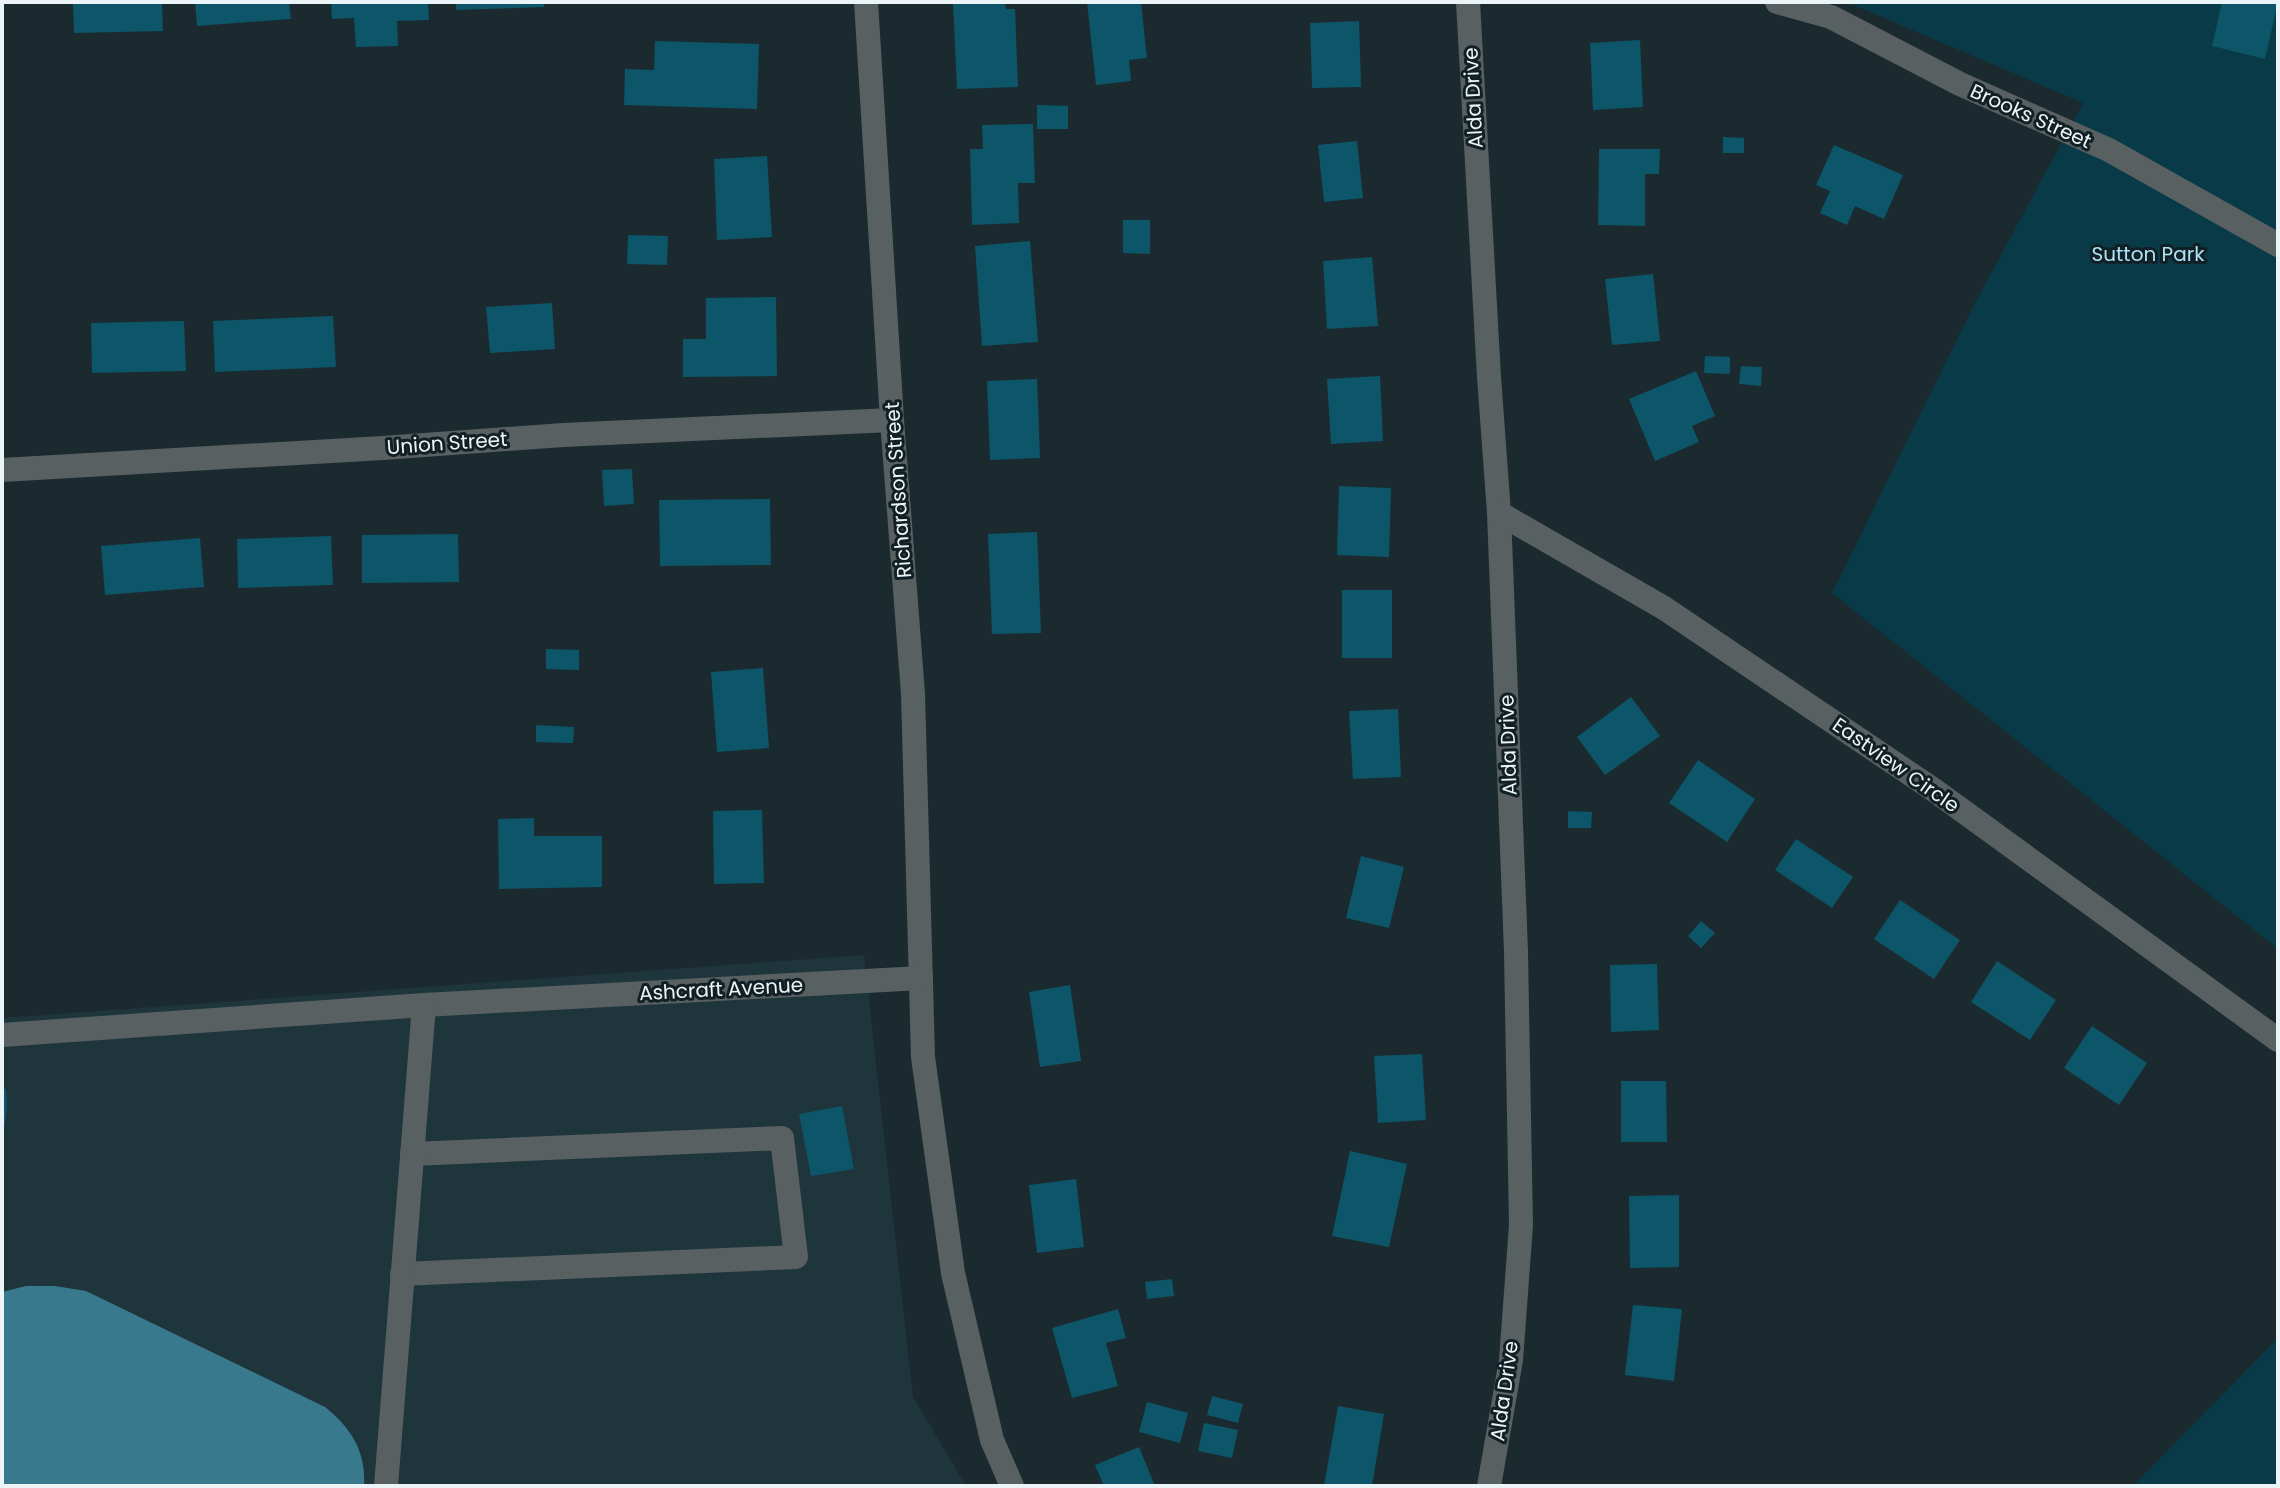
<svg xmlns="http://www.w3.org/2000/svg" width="2280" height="1488" font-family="Poppins,sans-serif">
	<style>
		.built { fill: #1e353c }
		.green { fill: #093a47 }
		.water { fill: #39798d }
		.building { fill: #0d5568 }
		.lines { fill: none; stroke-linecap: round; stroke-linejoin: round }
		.minor { stroke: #586062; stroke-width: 24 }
		.labels { text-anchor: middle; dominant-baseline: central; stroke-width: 6; stroke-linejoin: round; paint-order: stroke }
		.street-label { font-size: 20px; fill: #ebf4f7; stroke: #122025 }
		.park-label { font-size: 20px; fill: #ade3f6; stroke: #122025 }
	</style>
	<rect width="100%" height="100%" fill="#1b2a2f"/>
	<polygon class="built" points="864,955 913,1397 966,1486 2,1486 2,1018"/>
	<g class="green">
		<polygon points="1840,2 2278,2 2278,949 1832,593 1975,303 2083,103 1856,6"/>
		<polygon points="2278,1338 2278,1486 2133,1486"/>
	</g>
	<path class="water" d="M26,1286h29l31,5 239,116c26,21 41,44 39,79h-362v-194z"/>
	<g class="building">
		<polygon points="73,2 162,2 163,31 74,33"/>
		<polygon points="195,2 289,2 291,19 197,26"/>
		<polygon points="331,2 428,2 429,20 397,21 398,46 356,47 354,18 332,19"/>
		<polygon points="456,2 544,2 544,7 456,10"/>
		<polygon points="953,2 1005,2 1006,9 1015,9 1018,87 957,89"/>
		<polygon points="1087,2 1141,2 1147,58 1129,60 1131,81 1096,85"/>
		<polygon points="2222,2 2278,2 2265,59 2212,46"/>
		<polygon points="1359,21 1361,87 1312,88 1310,23"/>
		<polygon points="1640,40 1643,107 1593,110 1590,43"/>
		<polygon points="655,41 759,44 757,109 624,105 625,69 654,70"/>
		<polygon points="1037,105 1068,106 1068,129 1037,129"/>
		<polygon points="1033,124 1035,183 1018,183 1019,223 972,225 970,149 983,149 982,125"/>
		<polygon points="1723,137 1744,138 1744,153 1723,153"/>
		<polygon points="1357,141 1363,198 1324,202 1318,145"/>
		<polygon points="1834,145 1903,175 1884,219 1855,206 1847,225 1820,213 1830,191 1816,185"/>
		<polygon points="1599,149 1660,149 1659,174 1645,174 1645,226 1598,225"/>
		<polygon points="767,156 772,237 717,240 714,159"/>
		<polygon points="1123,220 1150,220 1150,254 1123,253"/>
		<polygon points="628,235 668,236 667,265 627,264"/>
		<polygon points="1030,241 1038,342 982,346 975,246"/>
		<polygon points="1372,257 1378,326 1327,329 1323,261"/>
		<polygon points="1653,274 1660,341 1612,345 1605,279"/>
		<polygon points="776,297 777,376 683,377 683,339 706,339 706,298"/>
		<polygon points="552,303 555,349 490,353 486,307"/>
		<polygon points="333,316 336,367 215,372 213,321"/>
		<polygon points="184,321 186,371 92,373 91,323"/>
		<polygon points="1705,356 1730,357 1730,374 1704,373"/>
		<polygon points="1741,366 1762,367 1761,386 1739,384"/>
		<polygon points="1696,371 1715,416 1692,426 1699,442 1655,461 1629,399"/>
		<polygon points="1380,376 1383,441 1331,444 1327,379"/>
		<polygon points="1037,379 1040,458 990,460 987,381"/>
		<polygon points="632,469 634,504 604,506 602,470"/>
		<polygon points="1339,486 1391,488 1389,557 1337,555"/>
		<polygon points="770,499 771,565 660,566 659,500"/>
		<polygon points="1037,532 1041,633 992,634 988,534"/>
		<polygon points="458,534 459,582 362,583 362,535"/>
		<polygon points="331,536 333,585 238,588 237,539"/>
		<polygon points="200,538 204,587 105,595 101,546"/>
		<rect x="1342" y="590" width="50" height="68"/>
		<polygon points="546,649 579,650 579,670 546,669"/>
		<polygon points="763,668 769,748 717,752 711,672"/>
		<polygon points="1631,697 1660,736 1605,775 1577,737"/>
		<polygon points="1398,709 1401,777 1353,779 1349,711"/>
		<polygon points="536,725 574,727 573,743 536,742"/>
		<polygon points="1698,760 1755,799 1727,842 1669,803"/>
		<polygon points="762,810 764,883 714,884 713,811"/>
		<polygon points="1568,811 1592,812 1591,828 1568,828"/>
		<polygon points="534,818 534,836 602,836 602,887 499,889 498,819"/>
		<polygon points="1796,839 1853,877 1832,908 1775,870"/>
		<polygon points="1361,856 1404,867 1389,928 1346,918"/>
		<polygon points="1900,900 1960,940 1934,979 1874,939"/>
		<polygon points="1701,921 1715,933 1701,948 1688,936"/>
		<polygon points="1997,961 2056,1000 2030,1040 1971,1002"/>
		<polygon points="1657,964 1659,1030 1611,1032 1610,965"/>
		<polygon points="1070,985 1081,1061 1040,1067 1029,992"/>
		<polygon points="2092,1026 2147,1063 2119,1105 2064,1068"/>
		<polygon points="1422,1054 1426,1120 1378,1123 1374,1056"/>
		<polygon points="1621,1081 1666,1081 1667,1142 1621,1142"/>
		<polygon points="2,1089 6,1089 7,1106 4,1130"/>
		<polygon points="842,1106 854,1169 811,1176 799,1114"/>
		<polygon points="1350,1151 1407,1164 1389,1247 1332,1236"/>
		<polygon points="1076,1179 1084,1247 1037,1253 1029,1185"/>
		<polygon points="1679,1195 1679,1267 1630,1268 1629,1196"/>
		<polygon points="1172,1279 1174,1296 1147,1299 1145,1282"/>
		<polygon points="1633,1305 1682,1309 1674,1381 1625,1375"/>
		<polygon points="1118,1309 1126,1338 1106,1343 1118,1386 1072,1398 1052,1328"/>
		<polygon points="1212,1396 1243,1404 1238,1423 1207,1415"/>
		<polygon points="1147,1402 1188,1413 1180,1443 1139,1432"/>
		<polygon points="1338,1406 1384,1414 1372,1486 1324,1486"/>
		<polygon points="1204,1423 1238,1430 1232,1458 1198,1451"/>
		<polygon points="1139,1447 1155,1486 1104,1486 1095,1465"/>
	</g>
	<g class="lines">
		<g class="minor">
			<polyline points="866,2 892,420 913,694 923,1057 953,1273 992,1440 1012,1486"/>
			<polyline points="1468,2 1489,377 1499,513 1516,952 1521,1225 1511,1360 1489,1486"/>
			<polyline points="1777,2 1831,17 1960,84 2109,150 2278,245"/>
			<polyline points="2,470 383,448 563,435 892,420"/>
			<polyline points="1499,513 1664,608 1934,790 2278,1040"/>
			<polyline points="2,1035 424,1005 921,978"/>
			<polyline points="402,1274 796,1257 782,1138 412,1154"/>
			<polyline points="386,1486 424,1005"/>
		</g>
	</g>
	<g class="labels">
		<g class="street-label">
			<text transform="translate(1473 98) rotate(-93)">Alda Drive</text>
			<text transform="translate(2031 116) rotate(24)">Brooks Street</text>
			<text transform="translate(447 443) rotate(-4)">Union Street</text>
			<text transform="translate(898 490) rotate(-94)">Richardson Street</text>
			<text transform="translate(1508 745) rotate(-92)">Alda Drive</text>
			<text transform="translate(1896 765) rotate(35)">Eastview Circle</text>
			<text transform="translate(721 989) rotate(-3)">Ashcraft Avenue</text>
			<text transform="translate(1504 1391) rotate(-82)">Alda Drive</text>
		</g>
		<g class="park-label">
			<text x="2148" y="254">Sutton Park</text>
		</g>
	</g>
	<rect width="2280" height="1488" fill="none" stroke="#ebf4f7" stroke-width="8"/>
</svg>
